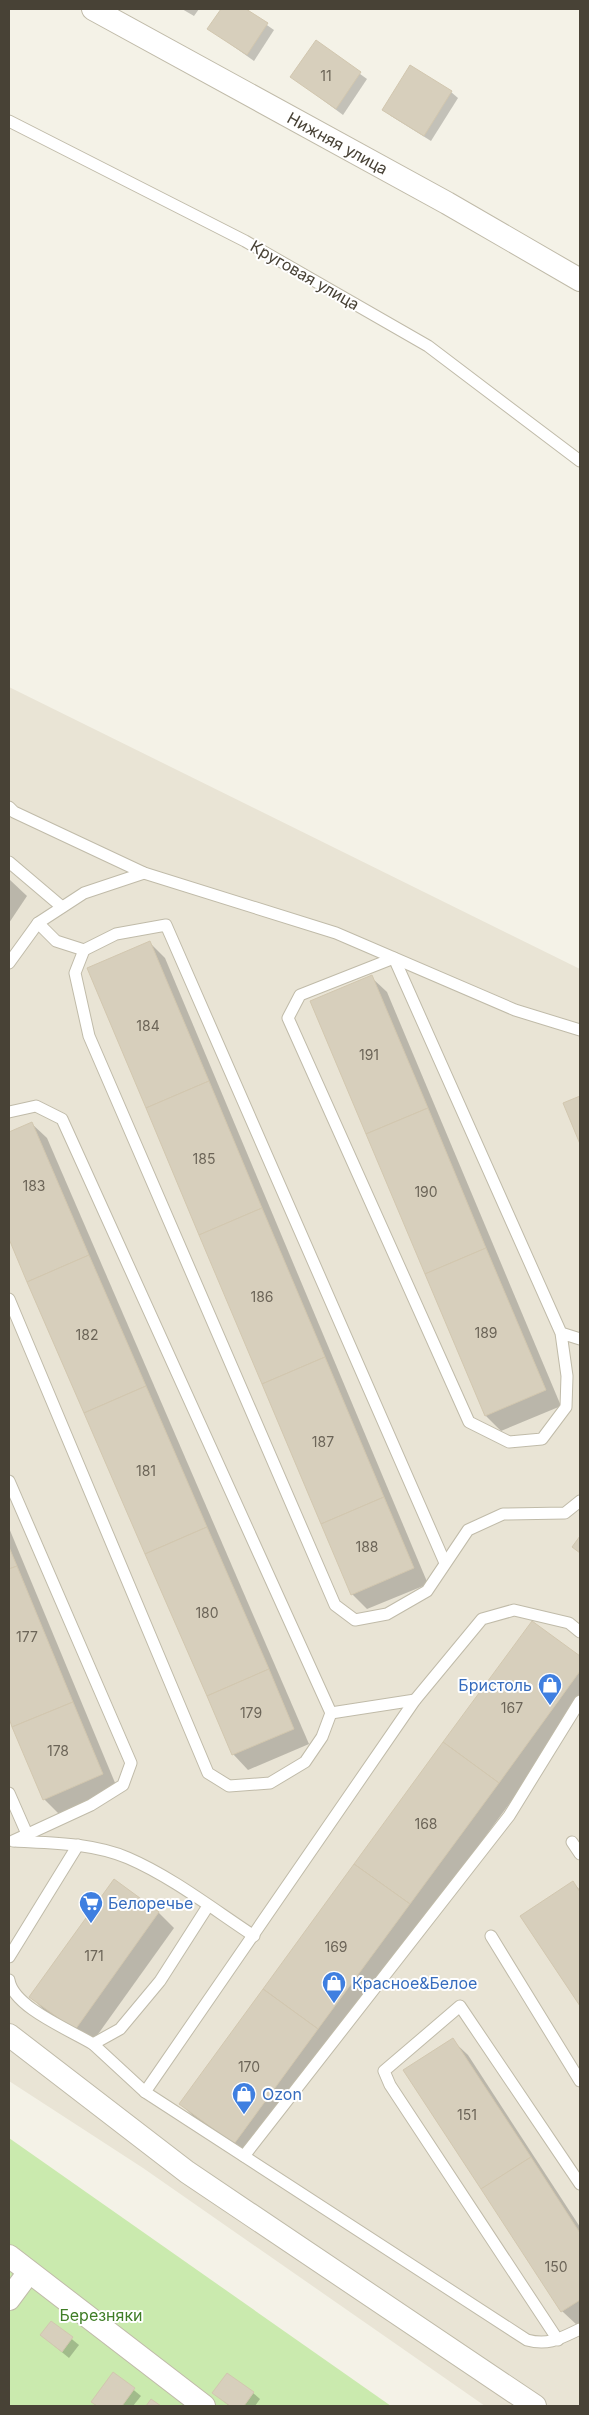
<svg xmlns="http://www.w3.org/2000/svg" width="589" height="2415" font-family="Inter,sans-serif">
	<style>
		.residential { fill: #e9e4d5 }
		.green { fill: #caeaae }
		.shadow { fill: #0003 }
		.building { fill: #d7cfbc; stroke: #d2c7af }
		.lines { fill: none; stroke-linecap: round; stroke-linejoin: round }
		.service-casing { stroke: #c0bba9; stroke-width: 13 }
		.minor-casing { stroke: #c0bba9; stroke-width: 24 }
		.service { stroke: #fff; stroke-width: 11 }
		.minor { stroke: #fff; stroke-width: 22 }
		.labels { text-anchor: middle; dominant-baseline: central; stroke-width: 4; stroke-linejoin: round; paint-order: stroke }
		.number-label { font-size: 14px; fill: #6c6558 }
		.street-label { font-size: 16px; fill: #484236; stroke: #fff }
		.shop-label { font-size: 16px; fill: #366cbe; stroke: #fff; text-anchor: start }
		.park-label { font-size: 16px; fill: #3f7d26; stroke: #fff }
	</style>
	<rect width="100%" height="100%" fill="#f4f2e7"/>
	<polygon class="residential" points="9,687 580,969 580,2406 485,2406 143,2168 9,2081"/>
	<polygon class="green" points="9,2138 391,2406 9,2406"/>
	<g class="shadow">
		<polygon points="182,9 199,9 194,16"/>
		<polygon points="222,9 244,9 274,30 254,61 209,29"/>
		<polygon points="316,42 367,79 343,115 292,77"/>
		<polygon points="451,92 458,98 431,141 391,116 384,110"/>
		<polygon points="9,879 27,896 9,923"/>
		<polygon points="150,943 165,958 428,1584 367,1609 352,1594"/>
		<polygon points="371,977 387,992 561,1406 501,1431 486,1416"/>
		<polygon points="31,1123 47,1138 309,1744 248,1770 233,1754 9,1236 9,1133"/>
		<polygon points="9,1528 118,1790 59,1814 44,1799 9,1715"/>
		<polygon points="532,1623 580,1658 580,1707 250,2158 196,2119 181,2104"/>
		<polygon points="114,1881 159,1913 174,1928 91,2044 46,2012 31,1997"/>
		<polygon points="573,1883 580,1890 580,2004 522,1917"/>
		<polygon points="452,2040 468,2055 580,2227 580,2325 578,2326 562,2311"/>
		<polygon points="51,2322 79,2345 69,2358 41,2335"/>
		<polygon points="113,2373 141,2396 133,2406 97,2406 92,2402"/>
		<polygon points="214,2393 253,2393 260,2399 255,2406 229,2406"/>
	</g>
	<g class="building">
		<polygon points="221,9 246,9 268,23 247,55 207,29"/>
		<polygon points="316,40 361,72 336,109 290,77"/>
		<polygon points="410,65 452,91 424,136 382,110"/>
		<polygon points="150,941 209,1081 146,1108 87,968"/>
		<polygon points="372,975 428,1108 366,1134 310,1001"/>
		<polygon points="209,1081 262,1208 199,1235 146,1108"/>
		<polygon points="580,1096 580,1144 563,1103"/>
		<polygon points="428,1108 486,1248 425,1274 366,1134"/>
		<polygon points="32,1122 89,1255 27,1282 9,1239 9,1132"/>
		<polygon points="262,1208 325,1357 262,1384 199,1235"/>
		<polygon points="486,1248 546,1390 485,1416 425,1274"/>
		<polygon points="89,1255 146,1386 84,1413 27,1282"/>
		<polygon points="325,1357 384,1497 321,1524 262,1384"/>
		<polygon points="146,1386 207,1527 145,1554 84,1413"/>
		<polygon points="384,1497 414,1568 351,1595 321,1524"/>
		<polygon points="207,1527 269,1669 207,1696 145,1554"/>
		<polygon points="580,1536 580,1553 572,1547"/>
		<polygon points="9,1547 17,1566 9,1569"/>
		<polygon points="17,1566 73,1702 12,1727 9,1718 9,1569"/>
		<polygon points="532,1621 580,1656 580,1671 499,1783 443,1742"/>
		<polygon points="269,1669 294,1729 232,1755 207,1696"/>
		<polygon points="73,1702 103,1774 43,1800 12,1727"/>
		<polygon points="443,1742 499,1783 410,1904 354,1864"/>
		<polygon points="354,1864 410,1904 318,2029 263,1989"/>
		<polygon points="114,1879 159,1912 75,2030 29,1997"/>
		<polygon points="573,1881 580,1892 580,2006 520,1916"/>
		<polygon points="263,1989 318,2029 234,2144 179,2104"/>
		<polygon points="453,2038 531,2157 481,2189 403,2070"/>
		<polygon points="531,2157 580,2233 580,2300 561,2312 481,2189"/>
		<polygon points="51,2321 73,2337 62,2352 40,2335"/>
		<polygon points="113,2372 135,2388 122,2406 97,2406 91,2402"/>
		<polygon points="227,2373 254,2392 244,2406 230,2406 212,2393"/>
		<polygon points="151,2399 161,2406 146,2406"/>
	</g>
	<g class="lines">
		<g class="service-casing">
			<g id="service">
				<polyline points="9,121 245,241 428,346 580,461"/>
				<polyline points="9,807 14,812 144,873 336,933 515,1010 580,1030"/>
				<polyline points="9,862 62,907"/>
				<polyline points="38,923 56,941 84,950 116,934 166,925 445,1563"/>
				<polyline points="84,950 75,973 89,1036 335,1605 355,1620 387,1614 427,1591 468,1530 503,1514 565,1513 580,1501"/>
				<polyline points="9,963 38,923 84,893 144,873"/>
				<polyline points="9,1112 36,1106 62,1119 331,1713 322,1737 305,1762 270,1783 229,1786 208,1773 9,1299"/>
				<polyline points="561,1333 567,1376 566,1407 542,1439 509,1442 469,1422 288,1018 300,995 394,958 561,1333 580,1339"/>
				<polyline points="9,1481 131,1763 123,1785 91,1805 13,1841"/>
				<polyline points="331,1713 415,1700"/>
				<polyline points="9,1793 27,1834"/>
				<path d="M15,1841c37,2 78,2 113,17 44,19 85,51 126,78"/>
				<polyline points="572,1842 580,1854"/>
				<polyline points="491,1936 580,2081"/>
				<polyline points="9,1957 78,1845"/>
				<path d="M9,1980c4,27 61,50 84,64l27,-15 40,-48 48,-75"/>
				<path d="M93,2044l52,48 382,248c22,6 34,-2 53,-11"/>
				<polyline points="145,2092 415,1700 482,1619 514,1610 569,1623 580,1632"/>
				<polyline points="244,2156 509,1816 580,1701"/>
				<polyline points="558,2340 390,2085 384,2071 460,2006 580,2184"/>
			</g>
		</g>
		<g class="minor-casing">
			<g id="minor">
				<path id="s1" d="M93,9l354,194 133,77"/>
				<polyline points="9,2035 187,2172 535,2406"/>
				<polyline points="9,2256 204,2406"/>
				<polyline points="9,2299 29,2272"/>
			</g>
		</g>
		<use href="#service" class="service"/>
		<use href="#minor" class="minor"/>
	</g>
	<defs>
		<g id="shop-pin" transform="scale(1.25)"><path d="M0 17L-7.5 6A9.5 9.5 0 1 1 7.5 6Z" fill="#3f7fe0" stroke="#fff"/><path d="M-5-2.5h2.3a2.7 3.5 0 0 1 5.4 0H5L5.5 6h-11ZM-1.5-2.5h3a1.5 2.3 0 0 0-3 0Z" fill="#fff"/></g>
		<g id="supermarket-pin" transform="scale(1.25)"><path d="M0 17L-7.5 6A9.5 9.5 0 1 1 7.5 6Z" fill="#3f7fe0" stroke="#fff"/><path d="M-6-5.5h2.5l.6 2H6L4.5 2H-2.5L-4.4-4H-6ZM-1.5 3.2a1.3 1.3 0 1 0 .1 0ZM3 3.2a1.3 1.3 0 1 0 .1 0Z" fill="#fff"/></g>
	</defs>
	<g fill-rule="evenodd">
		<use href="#shop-pin" x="550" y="1685"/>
		<use href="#supermarket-pin" x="91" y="1903"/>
		<use href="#shop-pin" x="334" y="1983"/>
		<use href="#shop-pin" x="244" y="2094"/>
	</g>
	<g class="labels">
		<g class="number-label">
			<text x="326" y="75">11</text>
			<text x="148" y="1025">184</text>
			<text x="369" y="1054">191</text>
			<text x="204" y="1158">185</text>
			<text x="34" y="1185">183</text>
			<text x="426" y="1191">190</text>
			<text x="262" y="1296">186</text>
			<text x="486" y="1332">189</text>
			<text x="87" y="1334">182</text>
			<text x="323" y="1441">187</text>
			<text x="146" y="1470">181</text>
			<text x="367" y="1546">188</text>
			<text x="207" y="1612">180</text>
			<text x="27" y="1636">177</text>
			<text x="512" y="1707">167</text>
			<text x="251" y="1712">179</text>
			<text x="58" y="1750">178</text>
			<text x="426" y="1823">168</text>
			<text x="336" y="1946">169</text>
			<text x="94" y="1955">171</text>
			<text x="249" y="2066">170</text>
			<text x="467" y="2114">151</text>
			<text x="556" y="2266">150</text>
		</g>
		<g class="street-label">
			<text stroke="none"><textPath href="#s1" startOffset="279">Нижняя улица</textPath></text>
			<text transform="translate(305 275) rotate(30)">Круговая улица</text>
		</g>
		<g class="shop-label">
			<text x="532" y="1685" text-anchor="end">Бристоль</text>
			<text x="108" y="1903">Белоречье</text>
			<text x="352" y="1983">Красное&amp;Белое</text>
			<text x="262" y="2094">Ozon</text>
		</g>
		<g class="park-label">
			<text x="101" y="2315">Березняки</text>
		</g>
	</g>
	<rect width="589" height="2415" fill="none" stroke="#484236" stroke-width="20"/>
</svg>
